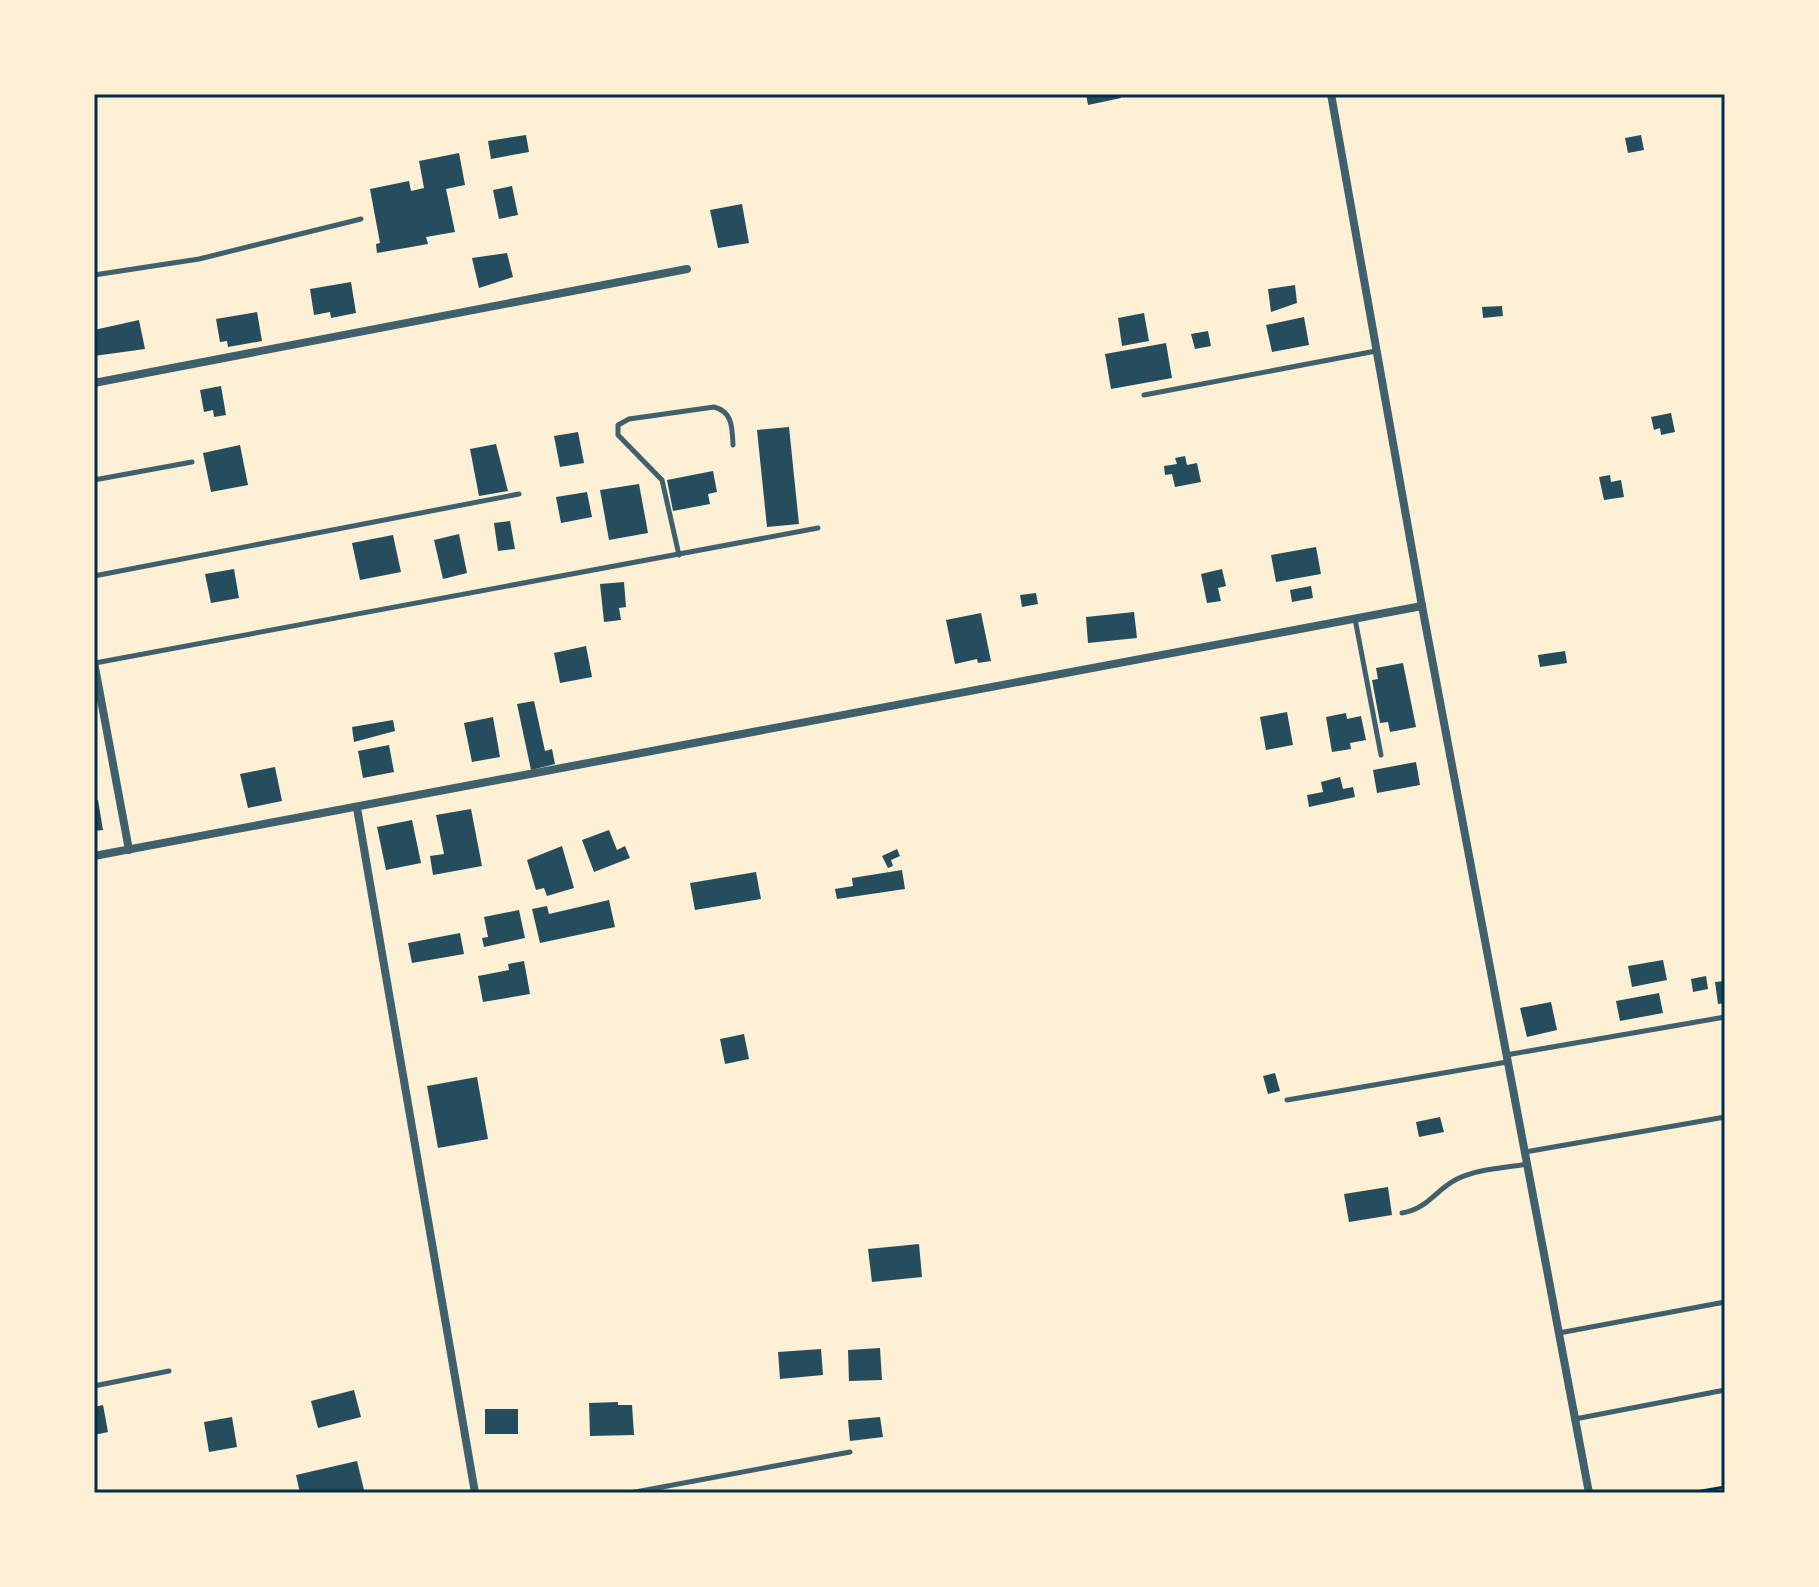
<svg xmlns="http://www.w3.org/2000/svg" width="1819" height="1587" font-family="'Roboto Condensed',sans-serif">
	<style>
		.building { fill: #264d5e }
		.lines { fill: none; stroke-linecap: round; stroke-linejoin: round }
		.path { stroke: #003049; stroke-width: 3 }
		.service { stroke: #3f606c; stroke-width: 5 }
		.minor { stroke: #3f606c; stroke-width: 8 }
		.neatline { fill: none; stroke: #003049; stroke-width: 3 }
	</style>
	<rect width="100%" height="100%" fill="#fdf0d5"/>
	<g class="building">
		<polygon points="1086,94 1120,94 1121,98 1088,105"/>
		<polygon points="526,135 529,152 491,159 488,141"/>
		<polygon points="1641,135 1644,150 1628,153 1625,138"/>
		<polygon points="459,153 465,185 446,189 455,232 426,237 428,244 377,253 376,244 380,243 370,189 409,181 411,191 424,188 419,161"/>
		<polygon points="512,186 518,215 499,219 493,190"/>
		<polygon points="742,204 749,243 718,248 710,210"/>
		<polygon points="507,253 513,277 479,288 472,258"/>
		<polygon points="351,282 356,313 331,318 330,312 314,315 310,289"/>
		<polygon points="1295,285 1297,303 1271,312 1268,289"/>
		<polygon points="1502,306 1503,316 1483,318 1482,307"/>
		<polygon points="257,312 262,341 228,347 227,341 220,342 216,319"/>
		<polygon points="1144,313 1149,341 1122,346 1118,318"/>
		<polygon points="1304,317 1309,345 1272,352 1266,325"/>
		<polygon points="139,320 145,349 94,356 94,330"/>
		<polygon points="1208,331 1211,346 1195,349 1191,334"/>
		<polygon points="1166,343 1172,378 1111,389 1105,354"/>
		<polygon points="221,386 226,415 214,417 213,410 204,412 200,390"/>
		<polygon points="1671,413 1675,432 1661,435 1660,428 1654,430 1651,417"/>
		<polygon points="789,427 799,524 767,527 757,430"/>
		<polygon points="578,432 584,463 560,467 554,436"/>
		<polygon points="496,444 508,491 479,496 470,449"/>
		<polygon points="240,445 248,485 211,492 203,453"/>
		<polygon points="1185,456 1187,465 1197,463 1201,482 1175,487 1172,474 1165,475 1164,466 1177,464 1175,458"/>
		<polygon points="713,471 717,492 708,494 710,504 673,511 667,480"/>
		<polygon points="1610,475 1611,482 1621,480 1624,497 1604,500 1599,477"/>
		<polygon points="639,484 648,533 609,540 600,490"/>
		<polygon points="587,492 592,517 561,523 556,497"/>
		<polygon points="510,521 515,549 498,551 494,523"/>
		<polygon points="459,534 467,573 443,579 434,540"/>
		<polygon points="393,535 401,572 360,580 352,543"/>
		<polygon points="1316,547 1321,574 1276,582 1271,555"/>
		<polygon points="234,569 239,598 211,603 205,574"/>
		<polygon points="1222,569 1226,586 1218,588 1221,601 1207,603 1201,574"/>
		<polygon points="624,582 626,607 619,608 621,620 604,622 600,584"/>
		<polygon points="1311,586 1313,598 1292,602 1290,590"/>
		<polygon points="1036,593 1038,604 1022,607 1020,595"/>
		<polygon points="1134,612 1137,638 1088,643 1086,617"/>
		<polygon points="981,613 991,661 978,663 977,659 955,664 946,620"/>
		<polygon points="586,646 592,677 560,683 554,653"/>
		<polygon points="1565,651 1567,663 1540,667 1538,655"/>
		<polygon points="1403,663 1416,727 1390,732 1388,722 1380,723 1372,680 1378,679 1376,668"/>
		<polygon points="534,701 545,751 552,749 555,764 531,770 517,704"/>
		<polygon points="1287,712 1293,745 1266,750 1260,717"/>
		<polygon points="1346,713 1347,719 1361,716 1366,740 1350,743 1351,749 1332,752 1326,717"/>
		<polygon points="493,717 500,757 472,762 464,723"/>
		<polygon points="393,720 395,731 354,742 352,727"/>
		<polygon points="389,745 394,772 363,778 358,751"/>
		<polygon points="1416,762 1420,785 1377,793 1373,770"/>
		<polygon points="275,767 282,801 248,808 240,774"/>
		<polygon points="1340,777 1343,789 1353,787 1355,797 1309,807 1307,795 1323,792 1321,782"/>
		<polygon points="98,800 103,830 94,831 94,801"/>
		<polygon points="471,809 482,866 433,875 430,856 444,854 436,815"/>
		<polygon points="412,820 421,863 386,870 377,827"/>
		<polygon points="609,830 617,850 625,846 630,858 594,872 582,840"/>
		<polygon points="562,846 574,888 547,896 544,888 536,890 527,860"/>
		<polygon points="897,849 900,856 891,860 893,866 888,868 882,856"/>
		<polygon points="902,870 905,889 837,899 835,889 853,886 852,878"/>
		<polygon points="756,872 761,899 695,910 690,883"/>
		<polygon points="609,900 615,927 540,943 532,909 547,906 549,914"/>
		<polygon points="519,910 525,938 484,947 482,938 488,937 484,917"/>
		<polygon points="460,933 464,954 412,963 408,943"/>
		<polygon points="1663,960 1667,980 1632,987 1628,966"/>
		<polygon points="524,961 530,994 483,1002 478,976 509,970 508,964"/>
		<polygon points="1706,976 1708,989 1693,992 1691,979"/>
		<polygon points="1725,981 1725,1003 1718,1004 1715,982"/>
		<polygon points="1659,993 1663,1013 1620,1021 1616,1001"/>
		<polygon points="1551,1002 1557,1030 1527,1037 1520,1008"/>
		<polygon points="744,1034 749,1059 725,1064 720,1039"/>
		<polygon points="1275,1073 1280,1091 1268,1094 1263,1076"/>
		<polygon points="477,1077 488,1139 438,1148 427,1086"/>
		<polygon points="1440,1117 1444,1132 1419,1137 1416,1122"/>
		<polygon points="1388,1187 1392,1215 1349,1222 1344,1194"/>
		<polygon points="919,1244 922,1277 872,1282 868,1249"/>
		<polygon points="880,1348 882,1380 849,1381 848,1350"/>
		<polygon points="821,1349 823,1375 780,1379 778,1352"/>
		<polygon points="354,1390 361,1417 318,1428 311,1401"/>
		<polygon points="618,1402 618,1405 632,1405 634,1435 590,1436 589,1403"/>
		<polygon points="103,1405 108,1432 94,1435 94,1407"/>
		<rect x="485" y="1409" width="33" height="25"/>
		<polygon points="232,1417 237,1447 209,1452 204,1422"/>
		<polygon points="880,1417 883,1437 850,1441 848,1420"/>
		<polygon points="357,1461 364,1490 300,1493 296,1475"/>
	</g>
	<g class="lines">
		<polyline class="path" points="1690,1493 1725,1487"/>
		<g class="service">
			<polyline points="94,275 199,259 361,219"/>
			<polyline points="1144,395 1376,351"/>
			<polyline points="94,480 192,462"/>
			<path d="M679,555l-17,-75 -44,-45v-10l11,-6 85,-12c19,5 18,21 19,38"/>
			<polyline points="94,576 519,494"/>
			<polyline points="1355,619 1381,755"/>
			<polyline points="95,663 818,528"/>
			<polyline points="1506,1055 1725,1017"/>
			<polyline points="1287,1100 1507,1062"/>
			<polyline points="1525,1152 1725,1117"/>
			<path d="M1402,1213c26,-4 33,-23 55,-34 20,-10 47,-11 70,-15"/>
			<polyline points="1559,1333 1725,1302"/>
			<polyline points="94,1386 169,1371"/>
			<polyline points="1575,1419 1725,1390"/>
			<polyline points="630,1493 850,1452"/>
		</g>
		<g class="minor">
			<polyline points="1331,94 1422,606 1589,1493"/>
			<polyline points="94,383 687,269"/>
			<polyline points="94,662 129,850"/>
			<polyline points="357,808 475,1493"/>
			<polyline points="94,856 1422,606"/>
		</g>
	</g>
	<rect width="1819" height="1587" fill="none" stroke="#fdf0d5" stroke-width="192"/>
	<rect x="96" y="96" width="1627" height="1395" class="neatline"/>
</svg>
